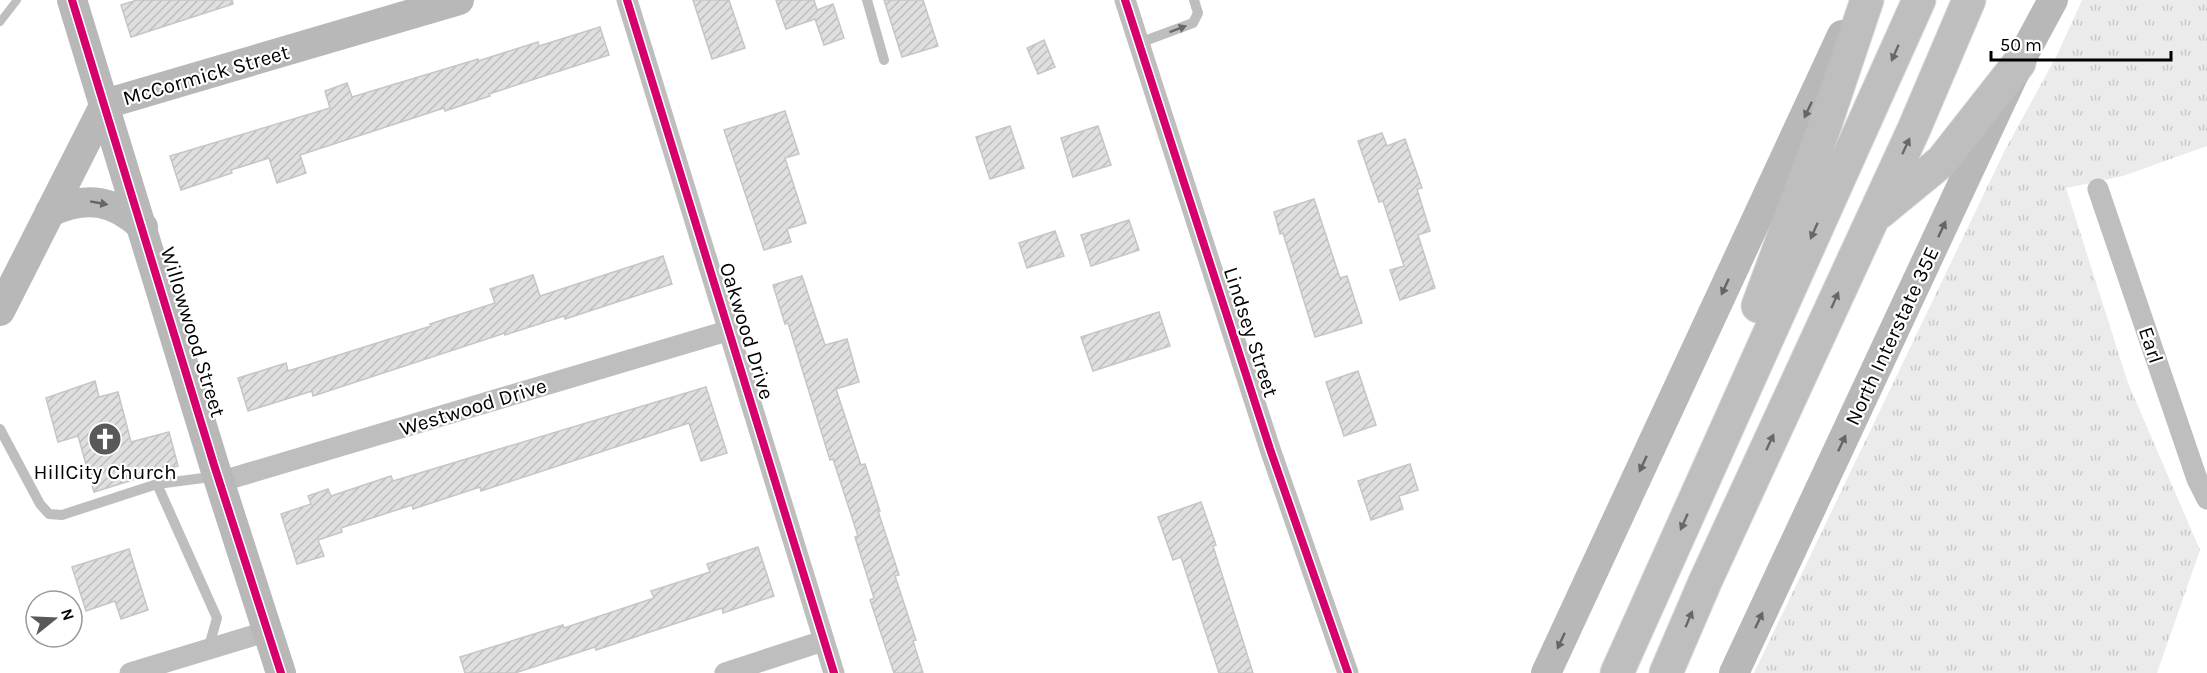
<svg xmlns="http://www.w3.org/2000/svg" width="2207" height="673" font-family="Karla,sans-serif">
	<style>
		.grass { fill: url(#grass-tufts) }
		.lines { fill: none; stroke-linecap: round; stroke-linejoin: round }
		.stream { stroke: #bebebe; stroke-width: 8 }
		.building { fill: url(#building-hatch); stroke: #c6c6c6; stroke-width: 1.5 }
		.highway-casing { stroke: #dbdbdb; stroke-width: 35 }
		.lane { stroke: #bebebe; stroke-width: 10 }
		.street { stroke: #bebebe; stroke-width: 21 }
		.secondary { stroke: #b8b8b8; stroke-width: 30 }
		.highway { stroke: #bebebe; stroke-width: 33 }
		.cycleway-casing { stroke: #fff; stroke-width: 11 }
		.cycleway { stroke: #d6006c; stroke-width: 8 }
		.oneway { fill: #686868 }
		.oneway2 { fill: #656565 }
		.labels { text-anchor: middle; dominant-baseline: central; stroke-width: 4.5; stroke-linejoin: round; paint-order: stroke }
		.street-label { font-size: 21px; fill: #000; stroke: #fff }
		.poi-label { font-size: 21px; fill: #000; stroke: #fff }
	</style>
	<defs>
		<pattern id="grass-tufts" width="24" height="20" patternUnits="userSpaceOnUse" patternTransform="scale(1.5)"><rect width="24" height="20" fill="#ebebeb"/><path d="M3 7l-1-3M5 7V3M7 7l1-3M15 17l-1-3M17 17v-4M19 17l1-3" fill="none" stroke="#c8c8c8"/></pattern>
		<pattern id="building-hatch" width="6" height="6" patternUnits="userSpaceOnUse" patternTransform="scale(1.5)"><rect width="6" height="6" fill="#dfdfdf"/><path d="M-1 1l2-2M0 6l6-6M5 7l2-2" fill="none" stroke="#bebebe"/></pattern>
	</defs>
	<rect width="100%" height="100%" fill="#fff"/>
	<polygon class="grass" points="2082,0 2207,0 2207,146 2123,176 2066,188 2128,383 2200,550 2157,673 1754,673 2004,152 2057,55"/>
	<g class="lines">
		<polyline class="stream" points="0,22 17,0"/>
	</g>
	<g class="building">
		<polygon points="137,0 232,0 233,4 131,37 121,5"/>
		<polygon points="693,0 729,0 745,48 712,59"/>
		<polygon points="776,0 814,0 817,10 833,4 844,38 824,45 815,19 786,29"/>
		<polygon points="884,0 923,0 938,46 902,57"/>
		<polygon points="600,27 609,55 489,94 490,96 445,111 444,108 300,155 306,173 277,183 269,158 231,170 232,173 181,190 170,156 330,108 325,91 347,83 352,97 478,59 478,61 538,42 539,46"/>
		<polygon points="1044,40 1055,67 1038,74 1027,48"/>
		<polygon points="785,111 799,154 785,158 806,223 787,229 791,242 764,250 724,130"/>
		<polygon points="1010,126 1024,168 990,179 976,137"/>
		<polygon points="1098,126 1111,165 1073,177 1061,138"/>
		<polygon points="1382,133 1387,146 1405,139 1422,188 1417,189 1430,231 1418,235 1435,288 1400,300 1390,270 1404,266 1383,201 1379,202 1358,141"/>
		<polygon points="1314,199 1340,278 1347,276 1362,323 1315,337 1283,233 1280,234 1274,212"/>
		<polygon points="1129,220 1139,250 1091,266 1081,235"/>
		<polygon points="1055,231 1064,256 1027,268 1019,243"/>
		<polygon points="663,256 672,284 565,319 564,316 505,335 505,333 313,396 312,391 248,411 238,378 286,363 288,371 431,326 430,324 495,303 490,289 533,275 540,296"/>
		<polygon points="802,276 825,345 847,339 859,382 836,389 861,465 865,464 880,511 878,511 899,575 895,576 916,640 913,641 923,673 894,673 870,600 874,598 855,537 858,536 833,459 830,460 788,323 785,324 773,285"/>
		<polygon points="1159,312 1170,346 1093,371 1081,337"/>
		<polygon points="1358,371 1376,425 1344,436 1326,382"/>
		<polygon points="95,381 99,397 118,392 131,442 169,432 178,466 94,492 78,436 58,442 46,398"/>
		<polygon points="706,387 727,453 701,461 689,423 481,491 480,487 413,509 412,505 341,528 342,532 318,540 324,556 297,564 281,514 311,504 308,496 328,489 331,496 391,476 393,481"/>
		<polygon points="1410,464 1418,490 1399,496 1403,509 1371,520 1358,481"/>
		<polygon points="1201,502 1216,545 1213,546 1253,673 1219,673 1181,557 1173,560 1158,517"/>
		<polygon points="758,547 774,596 723,613 722,608 596,650 595,647 515,673 465,673 460,657 563,625 564,628 654,598 651,591 710,572 707,564"/>
		<polygon points="129,549 148,610 121,619 115,601 86,611 72,567"/>
	</g>
	<g class="lines">
		<g class="highway-casing">
			<g id="highway">
				<polyline points="1880,212 1942,161 2019,63"/>
				<polyline points="1758,306 1824,128 1867,0"/>
				<polyline points="1617,673 1919,0"/>
				<polyline points="1666,673 1705,582 1914,129 1969,0"/>
			</g>
		</g>
		<g class="lane">
			<polyline points="867,0 884,60"/>
			<polyline points="1139,43 1193,23 1198,13 1194,0"/>
			<polyline points="0,429 40,504 49,514 62,515 157,484 211,477 212,473"/>
			<polyline points="157,484 217,618 208,650"/>
		</g>
		<g class="street">
			<polyline points="627,0 834,673"/>
			<polyline points="1125,0 1270,449 1348,673"/>
			<polyline points="2098,189 2197,479 2207,499"/>
			<polyline points="219,482 727,331"/>
			<polyline points="130,673 268,631"/>
			<polyline points="725,673 823,641"/>
		</g>
		<g class="secondary">
			<polyline points="72,0 214,465 281,673"/>
			<path d="M50,212c37,-17 64,-12 93,15"/>
			<polyline points="0,311 105,104 459,0"/>
			<polyline points="1546,673 1842,35"/>
			<polyline points="1734,673 2019,63 2053,0"/>
		</g>
		<use href="#highway" class="highway"/>
		<g class="cycleway-casing">
			<g id="cycleway">
				<polyline points="72,0 214,465 281,673"/>
				<polyline points="627,0 834,673"/>
				<polyline points="1125,0 1270,449 1348,673"/>
			</g>
		</g>
		<use href="#cycleway" class="cycleway"/>
	</g>
	<defs><path id="oneway-solid" d="M-6-.8H1V-3.2L6.5 0L1 3.2V.8H-6Z" transform="scale(1.5)"/></defs>
	<g class="oneway">
		<use href="#oneway-solid" transform="translate(1178 29) rotate(-21)"/>
		<use href="#oneway-solid" transform="translate(1895 53) rotate(114)"/>
		<use href="#oneway-solid" transform="translate(1906 146) rotate(-65)"/>
		<use href="#oneway-solid" transform="translate(1814 231) rotate(114)"/>
		<use href="#oneway-solid" transform="translate(1835 300) rotate(-66)"/>
		<use href="#oneway-solid" transform="translate(1770 442) rotate(-65)"/>
		<use href="#oneway-solid" transform="translate(1684 522) rotate(114)"/>
		<use href="#oneway-solid" transform="translate(1689 619) rotate(-67)"/>
	</g>
	<g class="oneway2">
		<use href="#oneway-solid" transform="translate(1808 110) rotate(115)"/>
		<use href="#oneway-solid" transform="translate(99 203) rotate(10)"/>
		<use href="#oneway-solid" transform="translate(1942 229) rotate(-65)"/>
		<use href="#oneway-solid" transform="translate(1725 287) rotate(115)"/>
		<use href="#oneway-solid" transform="translate(1842 443) rotate(-65)"/>
		<use href="#oneway-solid" transform="translate(1643 464) rotate(115)"/>
		<use href="#oneway-solid" transform="translate(1759 620) rotate(-65)"/>
		<use href="#oneway-solid" transform="translate(1561 641) rotate(115)"/>
	</g>
	<defs>
		<g id="church-disc" transform="scale(1.725)"><circle r="9.5" fill="#595959" stroke="#fff"/><path d="M-1.2-6h2.4v3.5h3.3v2.4h-3.3V6h-2.4V-.1h-3.3v-2.4h3.3Z" fill="#fff"/></g>
	</defs>
	<g fill-rule="evenodd">
		<use href="#church-disc" x="105" y="439"/>
	</g>
	<g class="labels">
		<g class="street-label">
			<text transform="translate(206 75) rotate(-16)">McCormick Street</text>
			<text transform="translate(747 331) rotate(73)">Oakwood Drive</text>
			<text transform="translate(193 332) rotate(73)">Willowwood Street</text>
			<text transform="translate(1251 332) rotate(72)">Lindsey Street</text>
			<text transform="translate(1892 336) rotate(-65)">North Interstate 35E</text>
			<text transform="translate(2151 345) rotate(71)">Earl</text>
			<text transform="translate(473 407) rotate(-17)">Westwood Drive</text>
		</g>
		<g class="poi-label">
			<text x="105" y="472">HillCity Church</text>
		</g>
	</g>
	<g transform="translate(54 619) rotate(72)"><circle r="28" fill="#ffffff" stroke="#999999" stroke-width="1.5"/>
	<path d="M0-4.5L10 22L0 15L-10 22Z" fill="#595959"/>
	<text y="-9" font-size="16" font-weight="bold" text-anchor="middle" fill="#000000">N</text>
	</g>
	<path d="M1991 51v9h180v-9" fill="none" stroke="#000000" stroke-width="3"/>
	<text x="2000" y="51" font-size="18" fill="#000000" stroke="#ffffff" stroke-width="4.5" paint-order="stroke">50 m</text>
</svg>
